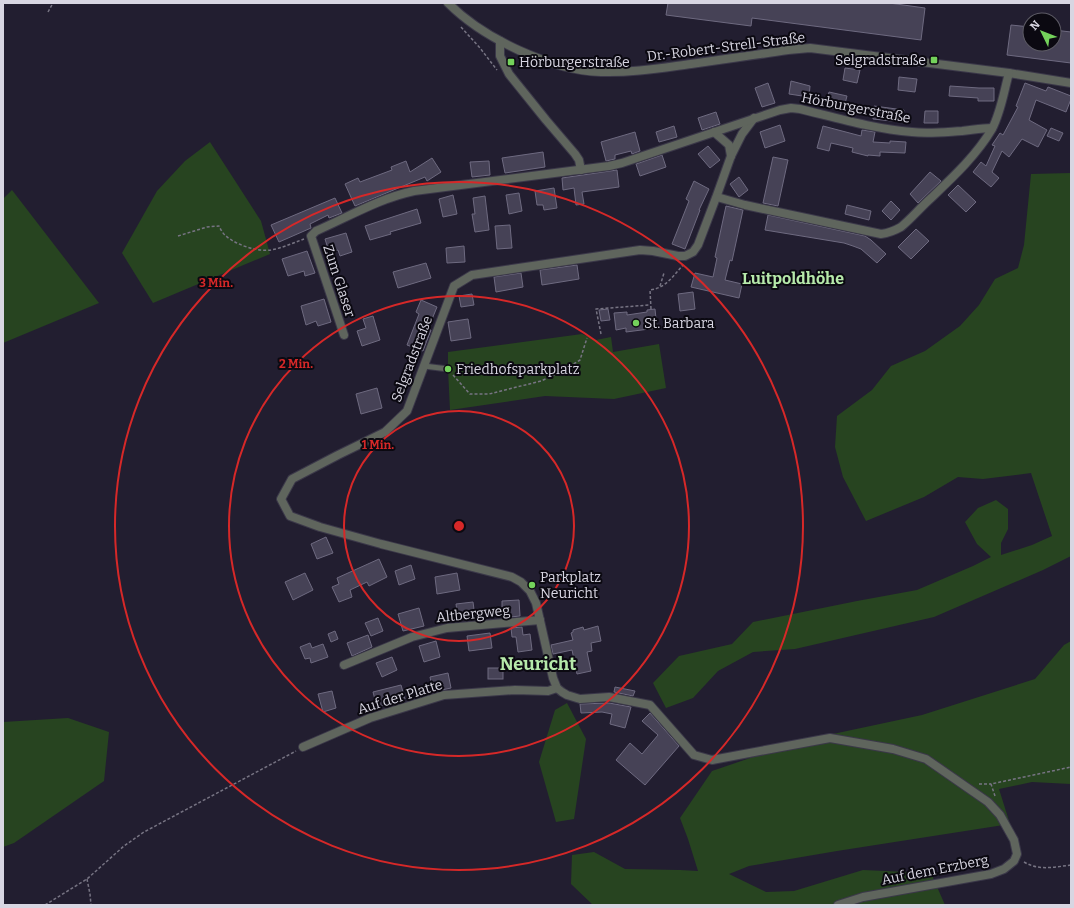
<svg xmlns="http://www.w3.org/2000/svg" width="1074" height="908" font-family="Bitter,serif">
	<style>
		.green { fill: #274420 }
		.building { fill: #464256; stroke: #6e6a80 }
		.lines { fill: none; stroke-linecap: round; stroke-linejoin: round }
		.lane-casing { stroke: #3b3849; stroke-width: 7 }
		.street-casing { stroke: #3b3849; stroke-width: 10 }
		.path { stroke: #777483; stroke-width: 1.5; stroke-dasharray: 3 2; stroke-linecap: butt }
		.lane { stroke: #5f655d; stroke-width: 5 }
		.street { stroke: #5f655d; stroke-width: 8 }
		.ring { fill: none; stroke: #d62828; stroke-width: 2 }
		.poi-dot { fill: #74d25b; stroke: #0b0911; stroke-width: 1.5 }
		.labels { text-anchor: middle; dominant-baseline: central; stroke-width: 4; stroke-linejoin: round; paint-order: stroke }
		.street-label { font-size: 14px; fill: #d8d6e2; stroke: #0b0911 }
		.poi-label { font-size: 14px; fill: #d8d6e2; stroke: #0b0911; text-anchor: start }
		.quarter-label { font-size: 16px; font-weight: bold; fill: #b6e9aa; stroke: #0b0911 }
		.district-label { font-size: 18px; font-weight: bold; fill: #b6e9aa; stroke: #0b0911 }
		.centre { fill: #d62828; stroke: #0b0911; stroke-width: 2 }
		.ring-label { font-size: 12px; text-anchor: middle; font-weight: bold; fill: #d62828; stroke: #0b0911; stroke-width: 4; stroke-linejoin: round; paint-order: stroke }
	</style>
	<rect width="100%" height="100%" fill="#221e30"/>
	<g class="green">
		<polygon points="210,142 261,221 270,254 153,303 122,253 157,191 185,161"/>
		<polygon points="1071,173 1071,556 1043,570 934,617 795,649 753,652 718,671 693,698 666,708 653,683 679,656 732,644 753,622 857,601 917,590 973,566 991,557 977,544 965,522 978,508 996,500 1008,509 1008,529 1001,543 1001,555 1032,545 1052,536 1031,473 983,479 958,477 924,497 866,521 843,477 835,447 837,416 872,390 891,366 925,351 960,326 979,305 995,279 1018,268 1024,245 1031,174"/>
		<polygon points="12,190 99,303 3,343 3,199"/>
		<polygon points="582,334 596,340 611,337 613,352 659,344 666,388 614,399 545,396 450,410 448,369 448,352"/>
		<polygon points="1071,641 1071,784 1032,782 999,789 1010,824 837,851 749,866 729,874 766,892 794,891 863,870 931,873 945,905 593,905 571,884 572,855 594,852 625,869 680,870 698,871 688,839 680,818 712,771 800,741 922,715 1035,679 1064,645"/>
		<polygon points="567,703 586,739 574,819 556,822 539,762 555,710"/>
		<polygon points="68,718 109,732 104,781 14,843 3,847 3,722"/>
	</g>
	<g class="building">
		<polygon points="668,3 889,3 925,8 921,40 752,18 751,26 666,15"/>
		<polygon points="1011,25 1030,27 1030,44 1054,44 1054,30 1071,32 1071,63 1007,55"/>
		<polygon points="845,68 860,70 857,83 843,80"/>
		<polygon points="899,77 917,79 915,92 898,90"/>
		<polygon points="791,81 810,86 809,97 789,94"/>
		<polygon points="768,83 775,103 762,107 755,88"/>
		<polygon points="1025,83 1046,91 1048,87 1071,96 1071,99 1066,112 1036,100 1029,120 1047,130 1038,147 1022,139 1009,157 1002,151 992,172 999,178 991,187 973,172 981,162 986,166 995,146 992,145 1000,133 1003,135 1018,107 1016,106"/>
		<polygon points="950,86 979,88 994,88 994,101 978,101 978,98 949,96"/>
		<polygon points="829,92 847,96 843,111 825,106"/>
		<polygon points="874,106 904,110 902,122 873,119"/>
		<polygon points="925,111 938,111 938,123 924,123"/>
		<polygon points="716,112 720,124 702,130 698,118"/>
		<polygon points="780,125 785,141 765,148 760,132"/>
		<polygon points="674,126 677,137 659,142 656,132"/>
		<polygon points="823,126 861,136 862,130 875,132 873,142 890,143 890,141 906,142 905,153 880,152 880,156 868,155 868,156 852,152 853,148 831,143 829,151 817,148"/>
		<polygon points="1051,128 1063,133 1059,141 1047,136"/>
		<polygon points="635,132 640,151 632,154 631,151 615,155 615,159 606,161 601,142"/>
		<polygon points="708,146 720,160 710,168 698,154"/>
		<polygon points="543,152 545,167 505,173 502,158"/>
		<polygon points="662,155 666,167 640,176 636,164"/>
		<polygon points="773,157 788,160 778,206 763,203"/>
		<polygon points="432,158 441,172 427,181 425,177 355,206 345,184 358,178 360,182 392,170 391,167 406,161 410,172"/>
		<polygon points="489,161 490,175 472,177 470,162"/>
		<polygon points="617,170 619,187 582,192 584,204 576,205 574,188 563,190 562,178"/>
		<polygon points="930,172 941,181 918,203 910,194"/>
		<polygon points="739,177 748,190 739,197 730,184"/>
		<polygon points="694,181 709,189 699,210 700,210 685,249 672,244 689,201 686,199"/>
		<polygon points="958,185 976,202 966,212 948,195"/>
		<polygon points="554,188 557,208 544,210 543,205 537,205 535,191"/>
		<polygon points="519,193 522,211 509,214 506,195"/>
		<polygon points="453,195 457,214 443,217 439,199"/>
		<polygon points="485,196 489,230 475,232 472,214 475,214 473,198"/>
		<polygon points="335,198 342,213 329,218 328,215 310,224 311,228 279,242 271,225"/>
		<polygon points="891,201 900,210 891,220 882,211"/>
		<polygon points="847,205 871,211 869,220 845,214"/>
		<polygon points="726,206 743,210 732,261 730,260 725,280 742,284 739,298 691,287 695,273 713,277 717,258 715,257"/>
		<polygon points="417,209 421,223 390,232 391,234 370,240 365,226"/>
		<polygon points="768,215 865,236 871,240 886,254 877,263 861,249 853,246 844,243 765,230"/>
		<polygon points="510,225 512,248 497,249 495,226"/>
		<polygon points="916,229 929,241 911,259 898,247"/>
		<polygon points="346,233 352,252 340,256 338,250 329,252 325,239"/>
		<polygon points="464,246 465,262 447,263 446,248"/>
		<polygon points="307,251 315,273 305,276 304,271 288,276 282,259"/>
		<polygon points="426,263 431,278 398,288 393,272"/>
		<polygon points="577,265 579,279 542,285 540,270"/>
		<polygon points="521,273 523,287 496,292 494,277"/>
		<polygon points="693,292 695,309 680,311 678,294"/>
		<polygon points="472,294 474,305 461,307 459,296"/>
		<polygon points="324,299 331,322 318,326 316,321 306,325 301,306"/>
		<polygon points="421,300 437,307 428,329 431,330 423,351 407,345 419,314 416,312"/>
		<polygon points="608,309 610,320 601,321 599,310"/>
		<polygon points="655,309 657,328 626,332 626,328 616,330 614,313 627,312 627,315 647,312 647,310"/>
		<polygon points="373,316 380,340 362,346 357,331 366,328 363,319"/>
		<polygon points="468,319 471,338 451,341 448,322"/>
		<polygon points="377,388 382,408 361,414 356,394"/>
		<polygon points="326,537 333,553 317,559 311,544"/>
		<polygon points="379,559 387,577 369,586 367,582 350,590 352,597 339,602 332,587 339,584 337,578"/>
		<polygon points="411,565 415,579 399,585 395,571"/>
		<polygon points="305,573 313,590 293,600 285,582"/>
		<polygon points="457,573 460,590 437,594 435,577"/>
		<polygon points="519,600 520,616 510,617 510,615 502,615 502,601"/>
		<polygon points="473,602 475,617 458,619 456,604"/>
		<polygon points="419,608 424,626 403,631 398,614"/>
		<polygon points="378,618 383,631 371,636 365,623"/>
		<polygon points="598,626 601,641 591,643 592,651 587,652 591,671 577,674 572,650 553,654 551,645 573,640 571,633 573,632 573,630 583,627 584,630"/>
		<polygon points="522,627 523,635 530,634 532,650 518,652 516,637 512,637 511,628"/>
		<polygon points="335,631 338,639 331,642 328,634"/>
		<polygon points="490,633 492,648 469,651 467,636"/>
		<polygon points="368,635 372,647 352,656 347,643"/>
		<polygon points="436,641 440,657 424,662 419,646"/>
		<polygon points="310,643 312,648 323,644 328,657 311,663 310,658 305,659 300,647"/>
		<polygon points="392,657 397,670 382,677 376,663"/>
		<rect x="488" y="668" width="15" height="11"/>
		<polygon points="448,673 451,688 433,692 430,677"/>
		<polygon points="401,685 405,699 377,707 373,692"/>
		<polygon points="615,687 635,691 633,696 614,692"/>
		<polygon points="332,691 336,708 323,712 318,694"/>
		<polygon points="609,703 631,707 625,728 610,724 612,714 602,712 581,713 580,704"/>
		<polygon points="650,713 679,746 645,785 616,760 630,743 642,754 658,735 642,721"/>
	</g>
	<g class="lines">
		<g class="lane-casing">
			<polyline id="lane" points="424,366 448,369"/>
		</g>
		<g class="street-casing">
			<g id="street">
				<path d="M448,3c36,36 102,67 153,69 30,1 60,-4 90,-8 33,-5 65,-9 97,-14l22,-2 199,25 62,10"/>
				<polyline points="500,41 500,56 509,74 546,120 575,154 579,160 581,170"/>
				<polyline points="754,118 742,134 731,156 717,195 698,245 693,252 685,256 678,256 653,251 640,250 472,275 454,286 407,411 385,432 338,455 292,479 281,499 290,516 320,527 381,544 512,577 521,582 530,591 536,603 553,678 557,688 562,692 567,695 580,699 609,697 650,705 694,755 712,760 830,738 893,749 926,759 988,802 1000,815 1014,840 1017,854 1014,861 1004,869 991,874 863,897 838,905"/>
				<polyline points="714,132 729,145 731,156"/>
				<path d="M717,197l28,8 136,29c8,-1 13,-3 20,-7 10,-8 19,-19 29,-28 22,-21 46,-43 62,-70 9,-17 12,-38 17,-56"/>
				<path d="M344,335l-33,-99 5,-5c32,-14 64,-33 98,-40l195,-25 13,-3 158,-53 11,-2 9,1c37,9 74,20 112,23 16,2 33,0 50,-1 10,-1 20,-3 30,-3"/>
				<polyline points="344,665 412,637 447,628 540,620"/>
				<polyline points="303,747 370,718 444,695 515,690 548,691 557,688"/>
			</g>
		</g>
		<g class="path">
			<polyline points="48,12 53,3"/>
			<polyline points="461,27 480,48 497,70"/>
			<path d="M178,236l29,-9 12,-1c2,4 4,8 7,10 10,9 32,16 45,14 11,-2 22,-7 33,-11"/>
			<polyline points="660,286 664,273"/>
			<path d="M651,309l-1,-19c16,-2 23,-14 33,-25"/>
			<polyline points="601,334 596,309 650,305"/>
			<polyline points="453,375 470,394 489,394 541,381 559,373 580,360 587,338"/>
			<polyline points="979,784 991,784"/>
			<polyline points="995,796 991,784 1071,767"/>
			<path d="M1024,862c15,9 31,5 47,3"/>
			<polyline points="87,879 90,894 91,905"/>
			<polyline points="45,905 87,879 124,846 144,832 296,751"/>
		</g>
		<use href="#lane" class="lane"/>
		<use href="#street" class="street"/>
	</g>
	<g class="ring">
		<circle cx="459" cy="526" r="115"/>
		<circle cx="459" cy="526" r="230"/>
		<circle cx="459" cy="526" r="344"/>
	</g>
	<g class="poi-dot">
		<rect x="930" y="56" width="8" height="8" rx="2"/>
		<rect x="507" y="58" width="8" height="8" rx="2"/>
		<circle cx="636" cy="323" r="4"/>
		<circle cx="448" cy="369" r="4"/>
		<circle cx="532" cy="585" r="4"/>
	</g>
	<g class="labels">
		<g class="street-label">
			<text transform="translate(726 47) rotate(-7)">Dr.-Robert-Strell-Straße</text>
			<text transform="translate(856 108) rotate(11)">Hörburgerstraße</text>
			<text transform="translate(339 281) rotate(72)">Zum Glaser</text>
			<text transform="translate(412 359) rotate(-69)">Selgradstraße</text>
			<text transform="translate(473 614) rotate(-6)">Altbergweg</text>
			<text transform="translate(400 697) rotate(-17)">Auf der Platte</text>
			<text transform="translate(935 870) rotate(-11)">Auf dem Erzberg</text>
		</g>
		<g class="poi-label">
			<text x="926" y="60" text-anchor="end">Selgradstraße</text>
			<text x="519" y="62">Hörburgerstraße</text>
			<text x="644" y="323">St. Barbara</text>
			<text x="456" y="369">Friedhofsparkplatz</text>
			<text x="540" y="577">Parkplatz<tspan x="540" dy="16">Neuricht</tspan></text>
		</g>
		<g class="quarter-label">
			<text x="793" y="278">Luitpoldhöhe</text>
		</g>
		<g class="district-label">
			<text x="538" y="664">Neuricht</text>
		</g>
	</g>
	<circle cx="459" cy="526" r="6" class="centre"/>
	<g class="ring-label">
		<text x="216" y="287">3 Min.</text>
		<text x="296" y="368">2 Min.</text>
		<text x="378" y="449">1 Min.</text>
	</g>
	<rect width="1074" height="908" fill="none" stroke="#d8d6e2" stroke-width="8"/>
	<g transform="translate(1042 32) rotate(313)"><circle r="19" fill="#0b0911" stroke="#5d5b65"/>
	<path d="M0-3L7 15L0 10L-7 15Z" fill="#74d25b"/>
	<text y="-6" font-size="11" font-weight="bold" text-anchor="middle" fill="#d8d6e2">N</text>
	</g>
</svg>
